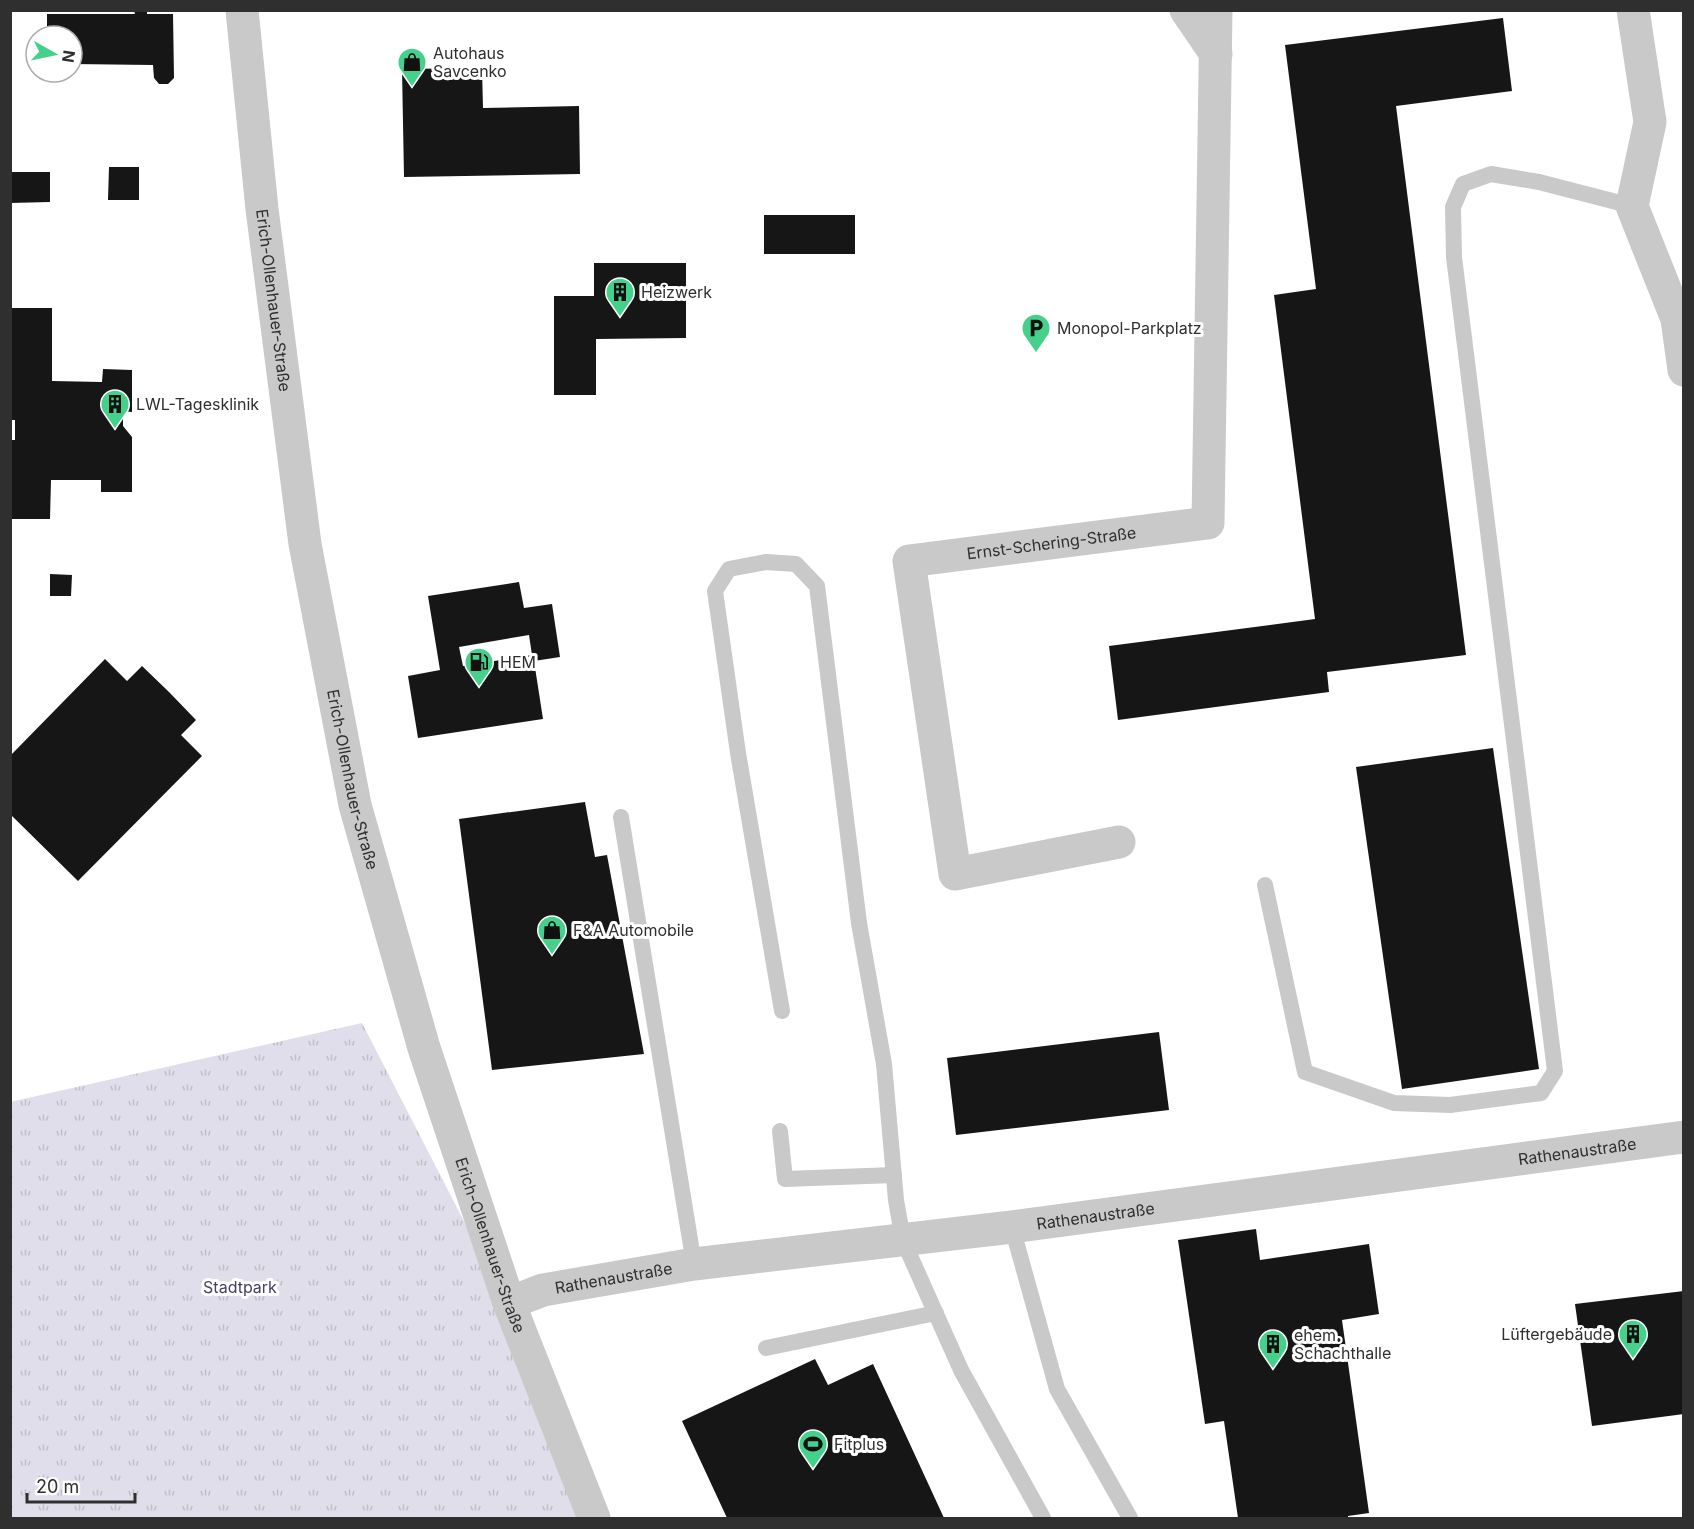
<svg xmlns="http://www.w3.org/2000/svg" width="1694" height="1529" font-family="Inter,sans-serif">
	<style>
		.park { fill: url(#park-tufts) }
		.building { fill: #161616; fill-rule: evenodd }
		.lines { fill: none; stroke-linecap: round; stroke-linejoin: round }
		.service { stroke: #c9c9c9; stroke-width: 16 }
		.minor { stroke: #c9c9c9; stroke-width: 33 }
		.tertiary { stroke: #c9c9c9; stroke-width: 33 }
		.labels { text-anchor: middle; dominant-baseline: central; stroke-width: 6; stroke-linejoin: round; paint-order: stroke }
		.poi-label { font-size: 16px; fill: #2f2f2f; stroke: #fff; text-anchor: start }
		.street-label { font-size: 16px; fill: #2f2f2f; stroke: #fff }
		.park-label { font-size: 16px; fill: #454165; stroke: #fff }
	</style>
	<defs>
		<pattern id="park-tufts" width="24" height="20" patternUnits="userSpaceOnUse" patternTransform="scale(1.5)"><rect width="24" height="20" fill="#dfdeea"/><path d="M3 7l-1-3M5 7V3M7 7l1-3M15 17l-1-3M17 17v-4M19 17l1-3" fill="none" stroke="#c0bfc9"/></pattern>
	</defs>
	<rect width="100%" height="100%" fill="#fff"/>
	<polygon class="park" points="362,1023 488,1268 591,1518 11,1518 10,1102"/>
	<g class="building">
		<polygon points="134,10 147,10 147,14 173,14 174,78 168,84 159,84 154,78 153,65 72,64 72,36 47,36 47,14 135,14"/>
		<polygon points="1503,18 1512,91 1396,106 1466,655 1327,672 1329,692 1118,720 1109,646 1315,619 1274,295 1316,289 1285,45"/>
		<polygon points="482,68 483,108 579,106 580,174 404,177 402,69"/>
		<polygon points="109,167 139,167 139,200 108,200"/>
		<polygon points="10,172 50,172 50,202 10,203"/>
		<rect x="764" y="215" width="91" height="39"/>
		<polygon points="594,263 686,263 686,338 596,339 596,395 554,395 554,296 594,296"/>
		<polygon points="10,308 52,308 52,381 102,382 103,369 132,370 132,412 123,411 123,426 132,437 132,492 101,492 101,480 51,480 50,519 10,519 10,440 15,440 15,420 10,420"/>
		<polygon points="50,574 72,575 71,596 50,596"/>
		<path d="M519,582l5,26 28,-4 8,53 -26,4 9,58 -125,19 -10,-62 32,-6 -12,-74zM529,635l3,20 -69,11 -4,-19z"/>
		<polygon points="105,659 127,681 142,666 169,692 196,720 181,735 202,756 78,881 10,814 10,756"/>
		<polygon points="1493,748 1539,1069 1402,1089 1356,767"/>
		<polygon points="585,802 595,857 607,855 644,1054 492,1070 459,819"/>
		<polygon points="1159,1032 1169,1110 956,1135 947,1058"/>
		<polygon points="1256,1229 1260,1260 1369,1244 1379,1314 1342,1320 1369,1513 1348,1516 1348,1518 1238,1518 1224,1421 1205,1424 1178,1240"/>
		<polygon points="1684,1291 1684,1414 1592,1426 1575,1304"/>
		<polygon points="815,1359 828,1385 873,1364 944,1518 727,1518 682,1421"/>
	</g>
	<g class="lines">
		<g class="service">
			<polyline points="621,817 694,1264"/>
			<polyline points="1265,885 1305,1072 1394,1103 1450,1105 1541,1093 1555,1071 1454,257 1453,207 1463,184 1491,174 1539,182 1632,206"/>
			<polyline points="782,1011 738,753 715,591 729,569 766,562 796,564 817,586 859,923 884,1064 896,1200 903,1240 961,1370 1043,1518"/>
			<polyline points="780,1131 785,1179 894,1175"/>
			<polyline points="1012,1227 1057,1389 1130,1518"/>
			<polyline points="766,1348 936,1313"/>
		</g>
		<g class="minor">
			<polyline points="1186,10 1216,54"/>
			<polyline points="1633,10 1650,122 1632,206 1677,319 1684,370"/>
			<path id="s1" d="M1119,842l-164,32 -46,-313 299,-38 8,-513"/>
			<path id="s2" d="M509,1303l34,-13 151,-26 318,-37 672,-90"/>
		</g>
		<path class="tertiary" id="s3" d="M242,10l20,199 43,335 50,261 69,243 85,255 85,215"/>
	</g>
	<defs>
		<g id="shop-pin" transform="scale(1.5)"><path d="M0 17L-7.5 6A9.5 9.5 0 1 1 7.5 6Z" fill="#45d18b" stroke="#fff"/><path d="M-5-2.5h2.3a2.7 3.5 0 0 1 5.4 0H5L5.5 6h-11ZM-1.5-2.5h3a1.5 2.3 0 0 0-3 0Z" fill="#111"/></g>
		<g id="building-pin" transform="scale(1.5)"><path d="M0 17L-7.5 6A9.5 9.5 0 1 1 7.5 6Z" fill="#45d18b" stroke="#fff"/><path d="M-4-6H4V6H1V3H-1V6H-4ZM-2.5-4.3h1.7v1.8h-1.7ZM.8-4.3h1.7v1.8H.8ZM-2.5-1h1.7V.8h-1.7ZM.8-1h1.7V.8H.8Z" fill="#111"/></g>
		<g id="parking-pin" transform="scale(1.5)"><path d="M0 17L-7.5 6A9.5 9.5 0 1 1 7.5 6Z" fill="#45d18b" stroke="#fff"/><path d="M-3.5-5.5H1a3.5 3.5 0 0 1 0 7H-1V5.5H-3.5ZM-1-3.4V-.6H.8a1.4 1.4 0 0 0 0-2.8Z" fill="#111"/></g>
		<g id="fuel-pin" transform="scale(1.5)"><path d="M0 17L-7.5 6A9.5 9.5 0 1 1 7.5 6Z" fill="#45d18b" stroke="#fff"/><path d="M-5.5-6h7V0h2V4h1.3V-2.5L3-4.5l.8-.8L6-3V5H2.5V1h-1V6h-7ZM-4.2-4.7v3.2H.2V-4.7Z" fill="#111"/></g>
		<g id="stadium-pin" transform="scale(1.5)"><path d="M0 17L-7.5 6A9.5 9.5 0 1 1 7.5 6Z" fill="#45d18b" stroke="#fff"/><path d="M0-5a6.5 5 0 1 0 0 10a6.5 5 0 1 0 0-10ZM-3.5-1.8h7v3.6h-7Z" fill="#111"/></g>
	</defs>
	<g fill-rule="evenodd">
		<use href="#shop-pin" x="412" y="62"/>
		<use href="#building-pin" x="620" y="292"/>
		<use href="#parking-pin" x="1036" y="328"/>
		<use href="#building-pin" x="115" y="404"/>
		<use href="#fuel-pin" x="479" y="662"/>
		<use href="#shop-pin" x="552" y="930"/>
		<use href="#building-pin" x="1633" y="1334"/>
		<use href="#building-pin" x="1273" y="1344"/>
		<use href="#stadium-pin" x="813" y="1444"/>
	</g>
	<g class="labels">
		<g class="poi-label">
			<text x="433" y="53">Autohaus<tspan x="433" dy="18">Savcenko</tspan></text>
			<text x="641" y="292">Heizwerk</text>
			<text x="1057" y="328">Monopol-Parkplatz</text>
			<text x="136" y="404">LWL-Tagesklinik</text>
			<text x="500" y="662">HEM</text>
			<text x="573" y="930">F&amp;A Automobile</text>
			<text x="1612" y="1334" text-anchor="end">Lüftergebäude</text>
			<text x="1294" y="1335">ehem.<tspan x="1294" dy="18">Schachthalle</tspan></text>
			<text x="834" y="1444">Fitplus</text>
		</g>
		<g class="street-label">
			<text stroke="none"><textPath href="#s3" startOffset="292">Erich-Ollenhauer-Straße</textPath></text>
			<text stroke="none"><textPath href="#s1" startOffset="627">Ernst-Schering-Straße</textPath></text>
			<text stroke="none"><textPath href="#s3" startOffset="778">Erich-Ollenhauer-Straße</textPath></text>
			<text stroke="none"><textPath href="#s2" startOffset="1080">Rathenaustraße</textPath></text>
			<text stroke="none"><textPath href="#s2" startOffset="594">Rathenaustraße</textPath></text>
			<text stroke="none"><textPath href="#s3" startOffset="1264">Erich-Ollenhauer-Straße</textPath></text>
			<text stroke="none"><textPath href="#s2" startOffset="108">Rathenaustraße</textPath></text>
		</g>
		<g class="park-label">
			<text x="240" y="1287">Stadtpark</text>
		</g>
	</g>
	<rect width="1694" height="1529" fill="none" stroke="#2f2f2f" stroke-width="24"/>
	<g transform="translate(54 54) rotate(99)"><circle r="28" fill="#ffffff" stroke="#acacac" stroke-width="1.5"/>
	<path d="M0-4.5L10 22L0 15L-10 22Z" fill="#45d18b"/>
	<text y="-9" font-size="16" font-weight="bold" text-anchor="middle" fill="#2f2f2f">N</text>
	</g>
	<path d="M27 1493v9h108v-9" fill="none" stroke="#2f2f2f" stroke-width="3"/>
	<text x="36" y="1493" font-size="18" fill="#2f2f2f" stroke="#ffffff" stroke-width="4.5" paint-order="stroke">20 m</text>
</svg>
